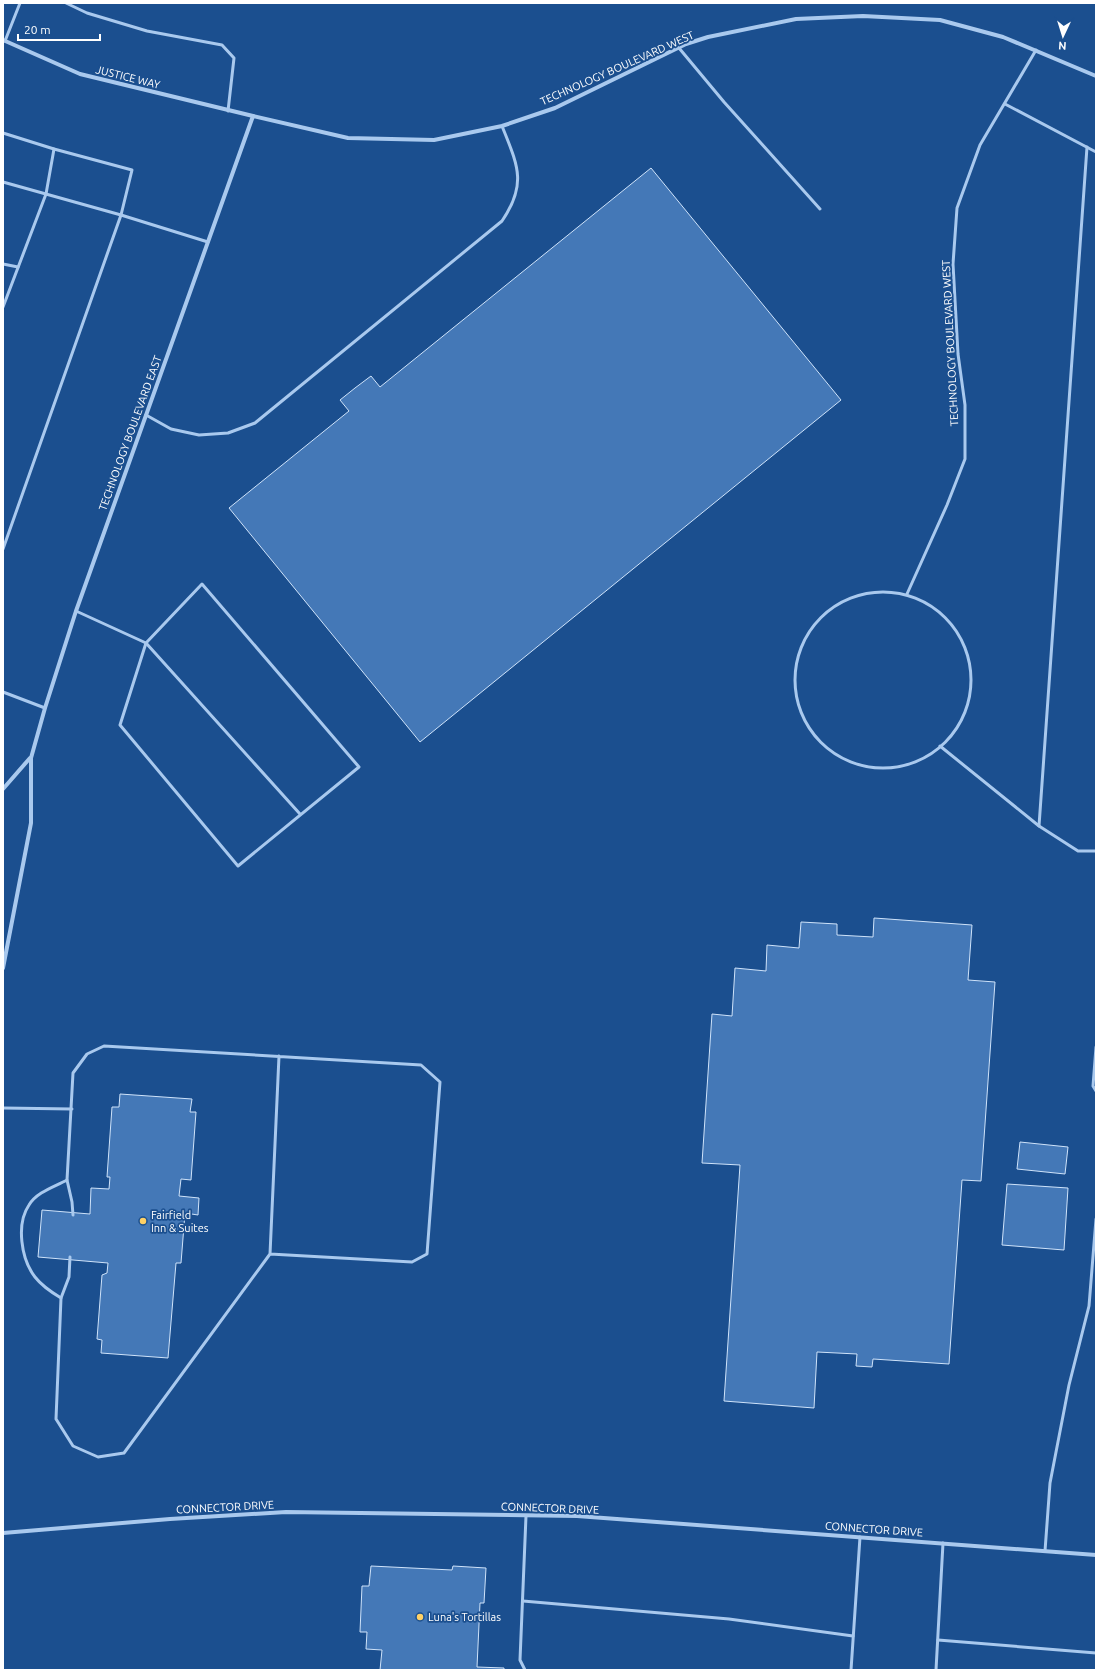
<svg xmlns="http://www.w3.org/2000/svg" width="1099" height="1673" font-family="Ubuntu,sans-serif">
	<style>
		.building { fill: #4478b7; stroke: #cfe3fa }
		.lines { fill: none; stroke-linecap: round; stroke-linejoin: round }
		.lane { stroke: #a9c9ee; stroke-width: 3 }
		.street { stroke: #a9c9ee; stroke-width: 4 }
		.poi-dot { fill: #ffd166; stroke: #1b4f8f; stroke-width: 1.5 }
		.labels { text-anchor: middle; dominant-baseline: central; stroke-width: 3.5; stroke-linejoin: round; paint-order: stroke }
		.street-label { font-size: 11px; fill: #fff; stroke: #1b4f8f }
		.poi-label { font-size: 11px; fill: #fff; stroke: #1b4f8f; text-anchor: start }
	</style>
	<rect width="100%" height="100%" fill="#1b4f8f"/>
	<g class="building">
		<polygon points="651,168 841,400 420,742 229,508 349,411 340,400 355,388 371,376 380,387"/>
		<polygon points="874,918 972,925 968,980 995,982 981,1181 962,1180 949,1364 873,1359 872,1367 856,1366 857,1354 817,1352 814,1408 724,1401 740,1165 702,1163 712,1014 732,1016 735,968 766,971 767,945 799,948 801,922 837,924 837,935 873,937"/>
		<polygon points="120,1094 192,1099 190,1112 196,1112 191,1180 181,1179 179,1196 199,1198 198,1215 185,1213 181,1263 176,1263 168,1358 101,1353 102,1340 97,1339 102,1275 107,1273 108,1263 38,1257 42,1210 90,1214 91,1188 109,1189 110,1177 107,1177 112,1107 119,1107"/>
		<polygon points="1020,1142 1068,1147 1065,1174 1017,1169"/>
		<polygon points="1007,1184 1068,1188 1064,1250 1002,1245"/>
		<polygon points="371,1566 452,1570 453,1566 486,1568 484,1603 480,1603 477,1667 504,1668 504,1670 380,1670 382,1650 366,1649 367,1632 360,1632 362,1586 369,1586"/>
	</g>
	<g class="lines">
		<g class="lane">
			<polyline points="66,3 87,13 147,31 222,45 234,58 228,111"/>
			<polyline points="5,41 20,3"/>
			<polyline points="679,48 724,102 820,209"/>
			<polyline points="1005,104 1096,152"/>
			<polyline points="3,133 54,149 132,170 121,215 3,182"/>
			<polyline points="3,264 18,267"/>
			<polyline points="3,307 46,194 54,149"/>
			<path d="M146,415l25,14 28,6 29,-2 27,-10 247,-202c26,-38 15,-57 0,-95"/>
			<polyline points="3,549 121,215 208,242"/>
			<polygon points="202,584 359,767 238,866 120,725 146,643"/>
			<circle cx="883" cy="680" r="88"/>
			<polyline points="907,594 947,505 965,459 965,405 958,354 953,264 957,208 980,145 1036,50"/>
			<polyline points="76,611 146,643 300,814"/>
			<polyline points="3,692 45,708"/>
			<polyline points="940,746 1039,826 1078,851 1096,851"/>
			<polyline points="1039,826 1087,147"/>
			<polyline points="1096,1047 1093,1086 1096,1091"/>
			<polyline points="3,1108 72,1109"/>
			<polyline points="67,1180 72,1202 73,1215"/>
			<path d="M270,1254l142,8 15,-8 13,-172 -19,-17 -317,-19 -17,8 -14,19 -6,107c-13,7 -30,12 -38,25 -13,19 -8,54 6,72 7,9 16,15 26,21l-5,121 17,27 25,11 26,-4 146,-199 9,-198"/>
			<polyline points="61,1298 69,1277 70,1257"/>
			<polyline points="1045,1551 1050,1483 1069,1385 1089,1306 1096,1219"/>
			<polyline points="523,1601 729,1619 853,1636"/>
			<polyline points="938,1640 1096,1653"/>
			<polyline points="525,1670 520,1660 526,1516"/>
			<polyline points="851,1670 860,1537"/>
			<polyline points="936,1670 943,1543"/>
		</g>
		<g class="street">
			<polyline points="3,40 80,74 253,116 348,138 434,140 502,126 555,108 686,44 708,37 796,19 863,16 940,20 1003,37 1096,76"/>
			<polyline points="3,789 30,758"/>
			<polyline points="3,968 31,823 31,758 45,708 76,611 253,116"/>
			<polyline points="3,1533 170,1519 286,1512 577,1516 1096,1555"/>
		</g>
	</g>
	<g class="poi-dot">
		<circle cx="143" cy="1221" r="4"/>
		<circle cx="420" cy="1617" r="4"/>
	</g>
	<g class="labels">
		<g class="street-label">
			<text transform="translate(617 68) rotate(-24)">TECHNOLOGY BOULEVARD WEST</text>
			<text transform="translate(128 77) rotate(14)">JUSTICE WAY</text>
			<text transform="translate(950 343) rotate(-93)">TECHNOLOGY BOULEVARD WEST</text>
			<text transform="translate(130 433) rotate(-70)">TECHNOLOGY BOULEVARD EAST</text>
			<text transform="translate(225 1507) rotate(-3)">CONNECTOR DRIVE</text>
			<text transform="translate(550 1508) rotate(2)">CONNECTOR DRIVE</text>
			<text transform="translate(874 1529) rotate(4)">CONNECTOR DRIVE</text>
		</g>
		<g class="poi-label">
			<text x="151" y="1215">Fairfield<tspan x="151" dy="13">Inn &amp; Suites</tspan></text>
			<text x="428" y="1617">Luna's Tortillas</text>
		</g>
	</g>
	<rect width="1099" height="1673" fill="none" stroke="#ffffff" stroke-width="8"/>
	<g transform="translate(1063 36) rotate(184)" stroke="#1b4f8f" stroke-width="3" paint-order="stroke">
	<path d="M0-3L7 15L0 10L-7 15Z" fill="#ffffff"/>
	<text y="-6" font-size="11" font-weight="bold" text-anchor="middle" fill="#ffffff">N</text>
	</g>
	<path d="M18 34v6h82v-6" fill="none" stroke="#ffffff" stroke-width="2"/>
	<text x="24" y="34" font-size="12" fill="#ffffff" stroke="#1b4f8f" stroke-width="3" paint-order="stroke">20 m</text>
</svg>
